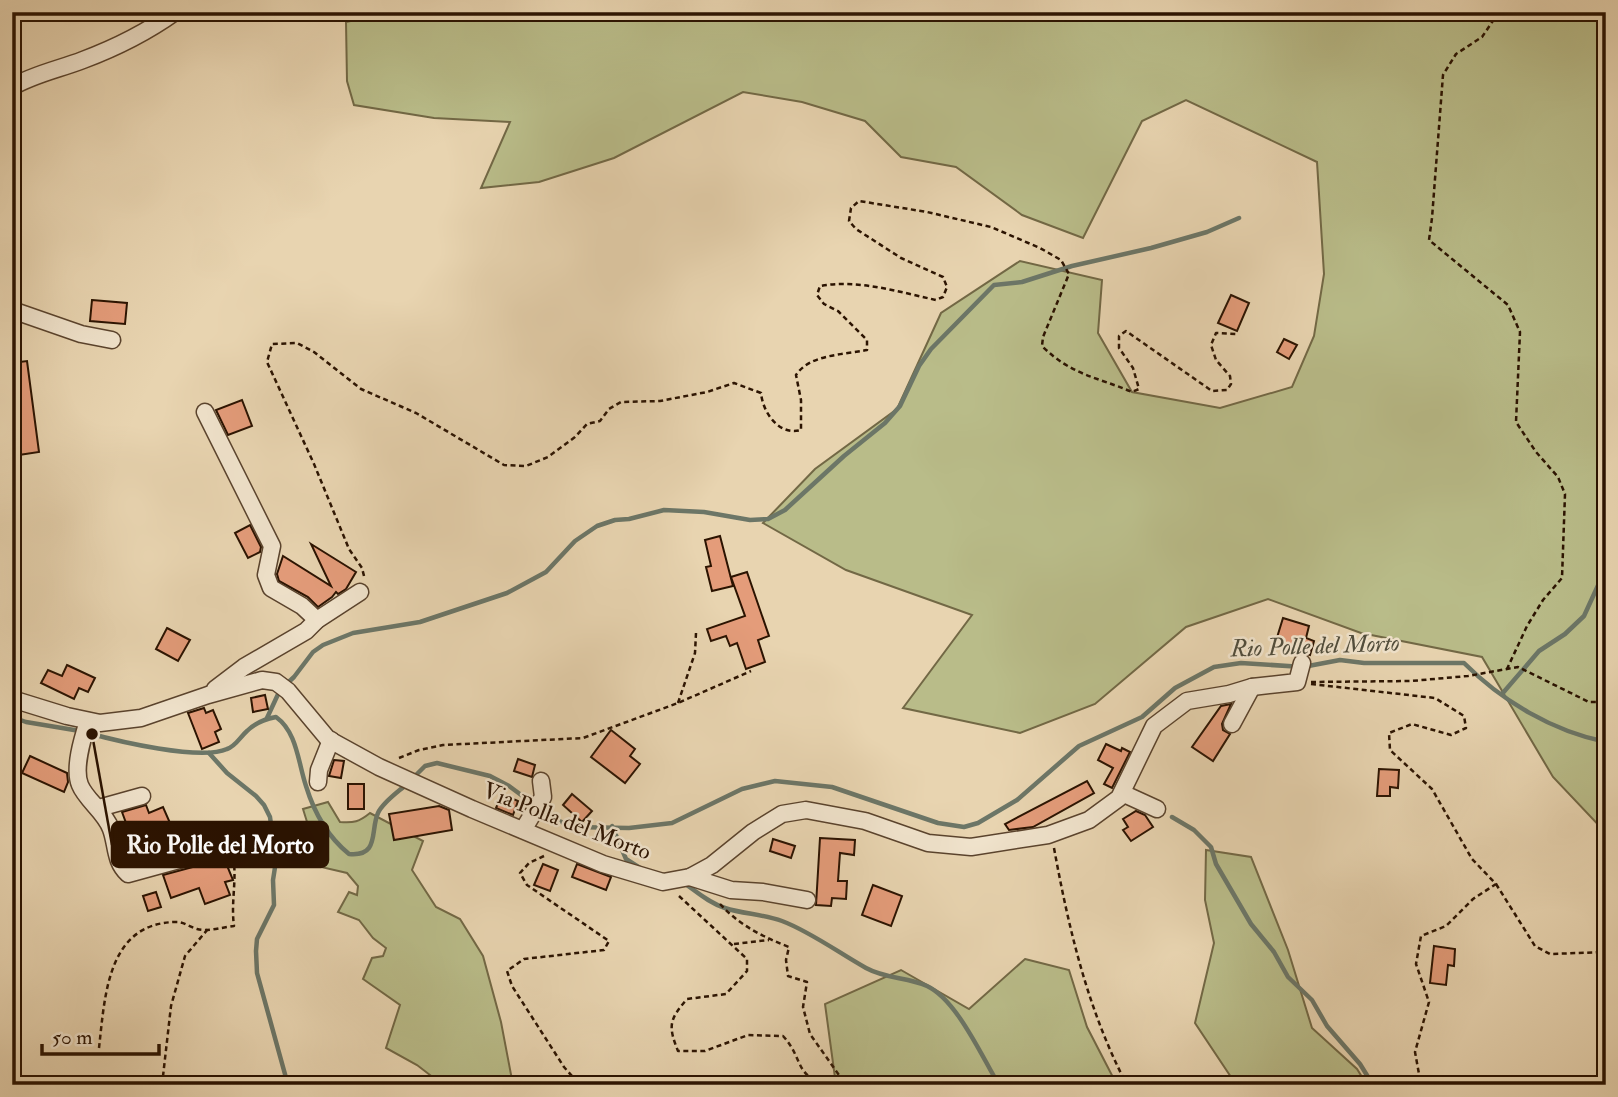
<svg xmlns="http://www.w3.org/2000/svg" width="1618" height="1097" font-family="'IM FELL Double Pica',serif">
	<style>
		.green { fill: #b9bc89; stroke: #726845; stroke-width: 2 }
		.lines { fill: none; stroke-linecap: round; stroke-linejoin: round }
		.stream { stroke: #6c7667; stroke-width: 4.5 }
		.building { fill: #e49c7a; stroke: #2b1301; stroke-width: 2 }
		.minor-casing { stroke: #5a432d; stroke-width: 19 }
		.path { stroke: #2b1301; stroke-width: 2.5; stroke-dasharray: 5 3.5; stroke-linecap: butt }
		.minor { stroke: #f0e3cc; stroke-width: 16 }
		.labels { text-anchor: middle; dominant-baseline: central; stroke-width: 5; stroke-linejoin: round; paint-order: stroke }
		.street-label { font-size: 23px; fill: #2b1301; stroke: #f0e3cc }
		.water-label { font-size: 24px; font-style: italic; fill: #514d3c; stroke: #f0e3cc }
		.leader { fill: none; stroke: #2b1301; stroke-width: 2.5 }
		.callout-dot { fill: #2b1301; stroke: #f0e3cc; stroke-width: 2.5 }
		.callout { fill: #2b1301; stroke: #2b1301; stroke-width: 2.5 }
		.callout-label { font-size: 24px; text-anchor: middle; font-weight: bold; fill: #fff }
	</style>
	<rect width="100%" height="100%" fill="#e8d4b0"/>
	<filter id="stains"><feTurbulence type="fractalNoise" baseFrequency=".00286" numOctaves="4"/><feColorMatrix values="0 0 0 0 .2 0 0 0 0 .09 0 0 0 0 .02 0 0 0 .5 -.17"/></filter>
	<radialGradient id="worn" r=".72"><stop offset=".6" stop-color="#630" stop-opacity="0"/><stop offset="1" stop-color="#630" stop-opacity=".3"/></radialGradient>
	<g class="green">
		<polygon points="393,12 1606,12 1606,833 1553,777 1482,657 1361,633 1268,599 1186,627 1095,704 1020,733 903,708 972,615 846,570 763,523 815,469 897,409 941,313 1020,261 1102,280 1098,333 1132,392 1220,408 1292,387 1314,336 1324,274 1317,162 1186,100 1142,121 1083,238 1022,215 956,167 901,157 865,121 802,102 743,92 614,158 539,182 481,188 510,122 434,118 354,105 347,81 346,22"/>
		<path d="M328,802l12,20c14,1 19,0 30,-9l53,28 -11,29 24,37 24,12 23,37 18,66 12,63h-70l-26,-20 -31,-17 14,-43 -37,-26 9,-21 11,-2 3,-8 -13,-10 -14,-18 -21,-8 11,-20 8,3 1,-9 -11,-13 -26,-6 -18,-58z"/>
		<polygon points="1206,850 1251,857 1288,950 1312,1028 1357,1069 1367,1085 1235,1083 1195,1023 1214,943 1205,900"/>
		<polygon points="1025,959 1069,970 1087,1027 1117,1085 836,1085 825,1004 901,970 969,1009"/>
	</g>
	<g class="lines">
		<g class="stream">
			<polyline points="1502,694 1539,651 1565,634 1584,616 1606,568"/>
			<polyline points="12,717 26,722 80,731"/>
			<polyline points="267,718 280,690 294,677 313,652 323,645 353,633 420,622 507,593 546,572 575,541 597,526 615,520 629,519 664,510 704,512 750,520 768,519 785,510 844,456 885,423 900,406 919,366 931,349 994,285 1022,282 1072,266 1151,248 1207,232 1239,218"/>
			<path d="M88,733c29,8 112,28 139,16 9,-3 13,-12 20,-18 8,-8 18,-12 29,-14 21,15 22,45 30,69 8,26 22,51 43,68 31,3 21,-24 29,-41 5,-11 20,-21 29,-29"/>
			<polyline points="209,753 227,773 256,796 264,805 270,817 276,861 273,880 274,905 257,939 256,951 257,973 288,1085"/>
			<path d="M413,778l12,-12 12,-3 53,13 19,10 42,31 21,10 57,1 43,-5 70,-34 33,-8 57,6 106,36 26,4 14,-4 39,-23 62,-54 63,-29 33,-29 39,-21 27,-4 62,4 37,-7 24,3h100c38,38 88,68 142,79"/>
			<polyline points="1172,817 1194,830 1211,847 1216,864 1251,924 1274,952 1288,977 1312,1000 1327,1026 1360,1064 1373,1085"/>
			<polyline points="612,826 626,859 640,868"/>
			<path d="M684,883c13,9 25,20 41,25 18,6 38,6 57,13 29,11 57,32 84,47 20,11 41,9 61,18 30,14 55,71 72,99"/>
		</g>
	</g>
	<g class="building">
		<polygon points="1231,295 1249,303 1237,331 1218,323"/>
		<polygon points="92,300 127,303 125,324 90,321"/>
		<polygon points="1284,339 1297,345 1289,359 1277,352"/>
		<polygon points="27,361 39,452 12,456 12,363"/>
		<polygon points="242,400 252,426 228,435 216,410"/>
		<polygon points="250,525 261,547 260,552 248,558 235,533"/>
		<polygon points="720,536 733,586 712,591 706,567 711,566 705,540"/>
		<polygon points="311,544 356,572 346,589 338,594 336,592 332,597 318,607 308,597 279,581 277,574 283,556 331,586"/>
		<polygon points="747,572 769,636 758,640 765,662 746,669 737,643 730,646 726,636 711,641 707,629 745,616 731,577"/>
		<polygon points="1283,618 1309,626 1306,638 1314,641 1310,655 1275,644"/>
		<polygon points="167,628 190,640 178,661 156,649"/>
		<polygon points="67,665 95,678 88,692 79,688 74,699 41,683 48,670 62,676"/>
		<polygon points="265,695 268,709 253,712 251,698"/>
		<polygon points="1231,704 1222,724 1223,730 1230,734 1213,761 1192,747 1221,706"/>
		<polygon points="204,708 206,713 213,710 221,729 215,732 219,742 202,749 188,713"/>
		<polygon points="611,730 635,749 630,756 640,764 625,783 591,757"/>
		<polygon points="1106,744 1121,751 1122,748 1130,752 1112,788 1104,784 1113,768 1098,760"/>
		<polygon points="30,756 67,773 68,782 64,792 22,773"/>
		<polygon points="518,759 535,765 532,777 514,771"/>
		<polygon points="334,760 344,761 341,778 329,776"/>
		<polygon points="1379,769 1399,770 1398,788 1390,787 1390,796 1377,796"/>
		<polygon points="1087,781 1094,793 1033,827 1009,830 1005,824"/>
		<rect x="348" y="784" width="16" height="25"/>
		<polygon points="502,794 518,801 513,815 496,808"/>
		<polygon points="572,794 592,811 582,822 563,805"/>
		<polygon points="146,805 149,813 163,807 170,823 127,841 121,825 126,823 122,812"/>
		<polygon points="439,806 449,810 452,830 394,840 389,814"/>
		<polygon points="1136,811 1145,815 1153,827 1131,841 1123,830 1128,827 1123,819"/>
		<polygon points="820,838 855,840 854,855 840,853 838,881 847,881 846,899 832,898 831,906 816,905"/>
		<polygon points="773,839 795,846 791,858 770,851"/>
		<polygon points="215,861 217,866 226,863 233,880 225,882 230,895 205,904 199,888 171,898 163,875"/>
		<polygon points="543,864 558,870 550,891 534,885"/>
		<polygon points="577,864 611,877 606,890 572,877"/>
		<polygon points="873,885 902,896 891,926 862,915"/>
		<polygon points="156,892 161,907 148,911 143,896"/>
		<polygon points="1434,946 1455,949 1454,966 1448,965 1446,985 1430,983"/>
	</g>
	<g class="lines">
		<g class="minor-casing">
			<g id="minor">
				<path d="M12,87c22,-13 48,-18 71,-27 32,-12 64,-28 92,-48"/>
				<polyline points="12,310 81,334 112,340"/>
				<polyline points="205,412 272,546 266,575 271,588 302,606 317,620"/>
				<polyline points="215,689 244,667 306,631 317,620 360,592"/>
				<polyline points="12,699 67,716 100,723 141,718 208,695 262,680 276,682 288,691 328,739 379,767 472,809 603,864 663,882 690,877 712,865 753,832 782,814 806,810 865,821 928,843 971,847 1048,835 1089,820 1119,798 1154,726 1187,701 1229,694 1252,687 1297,682 1302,663"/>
				<path d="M88,721c-5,16 -15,47 -8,64 6,15 25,27 31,44 6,16 3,32 17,45l91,-25 14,-1"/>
				<polyline points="1232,724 1252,687"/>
				<polyline points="318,782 319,770 331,740"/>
				<polyline points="1122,793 1157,809"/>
				<polyline points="99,808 142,796"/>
				<polyline points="523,830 543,797 541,781"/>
				<polyline points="690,877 731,890 763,892 807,900"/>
			</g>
		</g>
		<g class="path">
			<polyline points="1499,12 1482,37 1456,54 1443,75 1432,218 1429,240 1508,305 1520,332 1516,422 1536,452 1558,477 1565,494 1562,578 1543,600 1527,626 1507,669"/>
			<path d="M364,576l-2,-8 -13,-19 -35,-85 -47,-102 5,-18 25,-1 17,9 47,37 55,24 88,52 22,1 22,-9 27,-20 12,-13 13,-3 9,-12 12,-7 39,-1 47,-9 27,-9 27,10c2,20 18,43 40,37v-30l-5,-25c14,-21 47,-20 71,-25v-10l-29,-29 -14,-7 -7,-9 3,-9c38,-7 79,6 116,14l7,-3 4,-10 -4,-10 -42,-19 -45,-29 -7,-8 2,-13 8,-7 68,11 64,15 49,21 21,12 8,14 -26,63 -1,9c29,29 55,31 90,46l7,-3 -6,-21 -14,-20v-12l7,-5 86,60 15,-1 4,-6 -1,-8 -14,-16 -5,-15 5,-12 21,1"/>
			<polyline points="1311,682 1411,681 1468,676 1518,667 1589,702 1606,702"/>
			<polyline points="1311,684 1435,698 1464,716 1466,728 1451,735 1412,724 1389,733 1390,750 1432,789 1472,859 1496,884 1473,899 1446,926 1421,936 1416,964 1429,1002 1415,1052 1421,1085"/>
			<polyline points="678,703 695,653 696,633"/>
			<polyline points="399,758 419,750 443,745 583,738 678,703 751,671"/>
			<path d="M1054,848c15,82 34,163 73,237"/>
			<polyline points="544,856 529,863 520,873 527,885 609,941 604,950 524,959 507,971 512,986 564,1067 580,1085"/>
			<polyline points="1496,884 1535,946 1550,954 1606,952"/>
			<path d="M679,896l68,63v12l-21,23 -39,5c-18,21 -19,27 -9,52h27l43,-16 35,1c22,24 10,42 49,49"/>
			<path d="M720,904c19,21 43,33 69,43l-3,13 2,16 19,6 -4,25 7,27 36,51"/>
			<polyline points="734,944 769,940"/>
			<path d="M99,1048c6,-52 8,-126 78,-126 7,0 13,5 20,7 11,3 26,-2 37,-3 -3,-22 2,-41 0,-63"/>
			<polyline points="162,1085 171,1006 185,956 208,929"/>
		</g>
		<use href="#minor" class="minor"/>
	</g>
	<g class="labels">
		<g class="street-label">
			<text transform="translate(567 821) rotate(21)">Via Polla del Morto</text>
		</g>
		<g class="water-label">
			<text transform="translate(1315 646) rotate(-2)">Rio Polle del Morto</text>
		</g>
	</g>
	<path class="leader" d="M92 734L112 845"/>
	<circle class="callout-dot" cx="92" cy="734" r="7"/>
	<rect class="callout" x="112" y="822" width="216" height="45" rx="7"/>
	<g class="callout-label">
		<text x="220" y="853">Rio Polle del Morto</text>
	</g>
	<rect width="1618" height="1097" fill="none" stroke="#e8d4b0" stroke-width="42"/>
	<rect x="14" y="14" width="1590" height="1069" fill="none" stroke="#2b1301" stroke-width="3.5"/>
	<rect x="21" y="21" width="1576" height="1055" fill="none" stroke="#2b1301" stroke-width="2"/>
	<path d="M42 1044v10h117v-10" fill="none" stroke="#2b1301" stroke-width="3.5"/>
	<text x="52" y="1044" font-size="21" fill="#2b1301" stroke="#f0e3cc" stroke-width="5" paint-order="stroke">50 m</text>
	<rect width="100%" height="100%" filter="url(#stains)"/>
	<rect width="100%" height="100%" fill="url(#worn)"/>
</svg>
